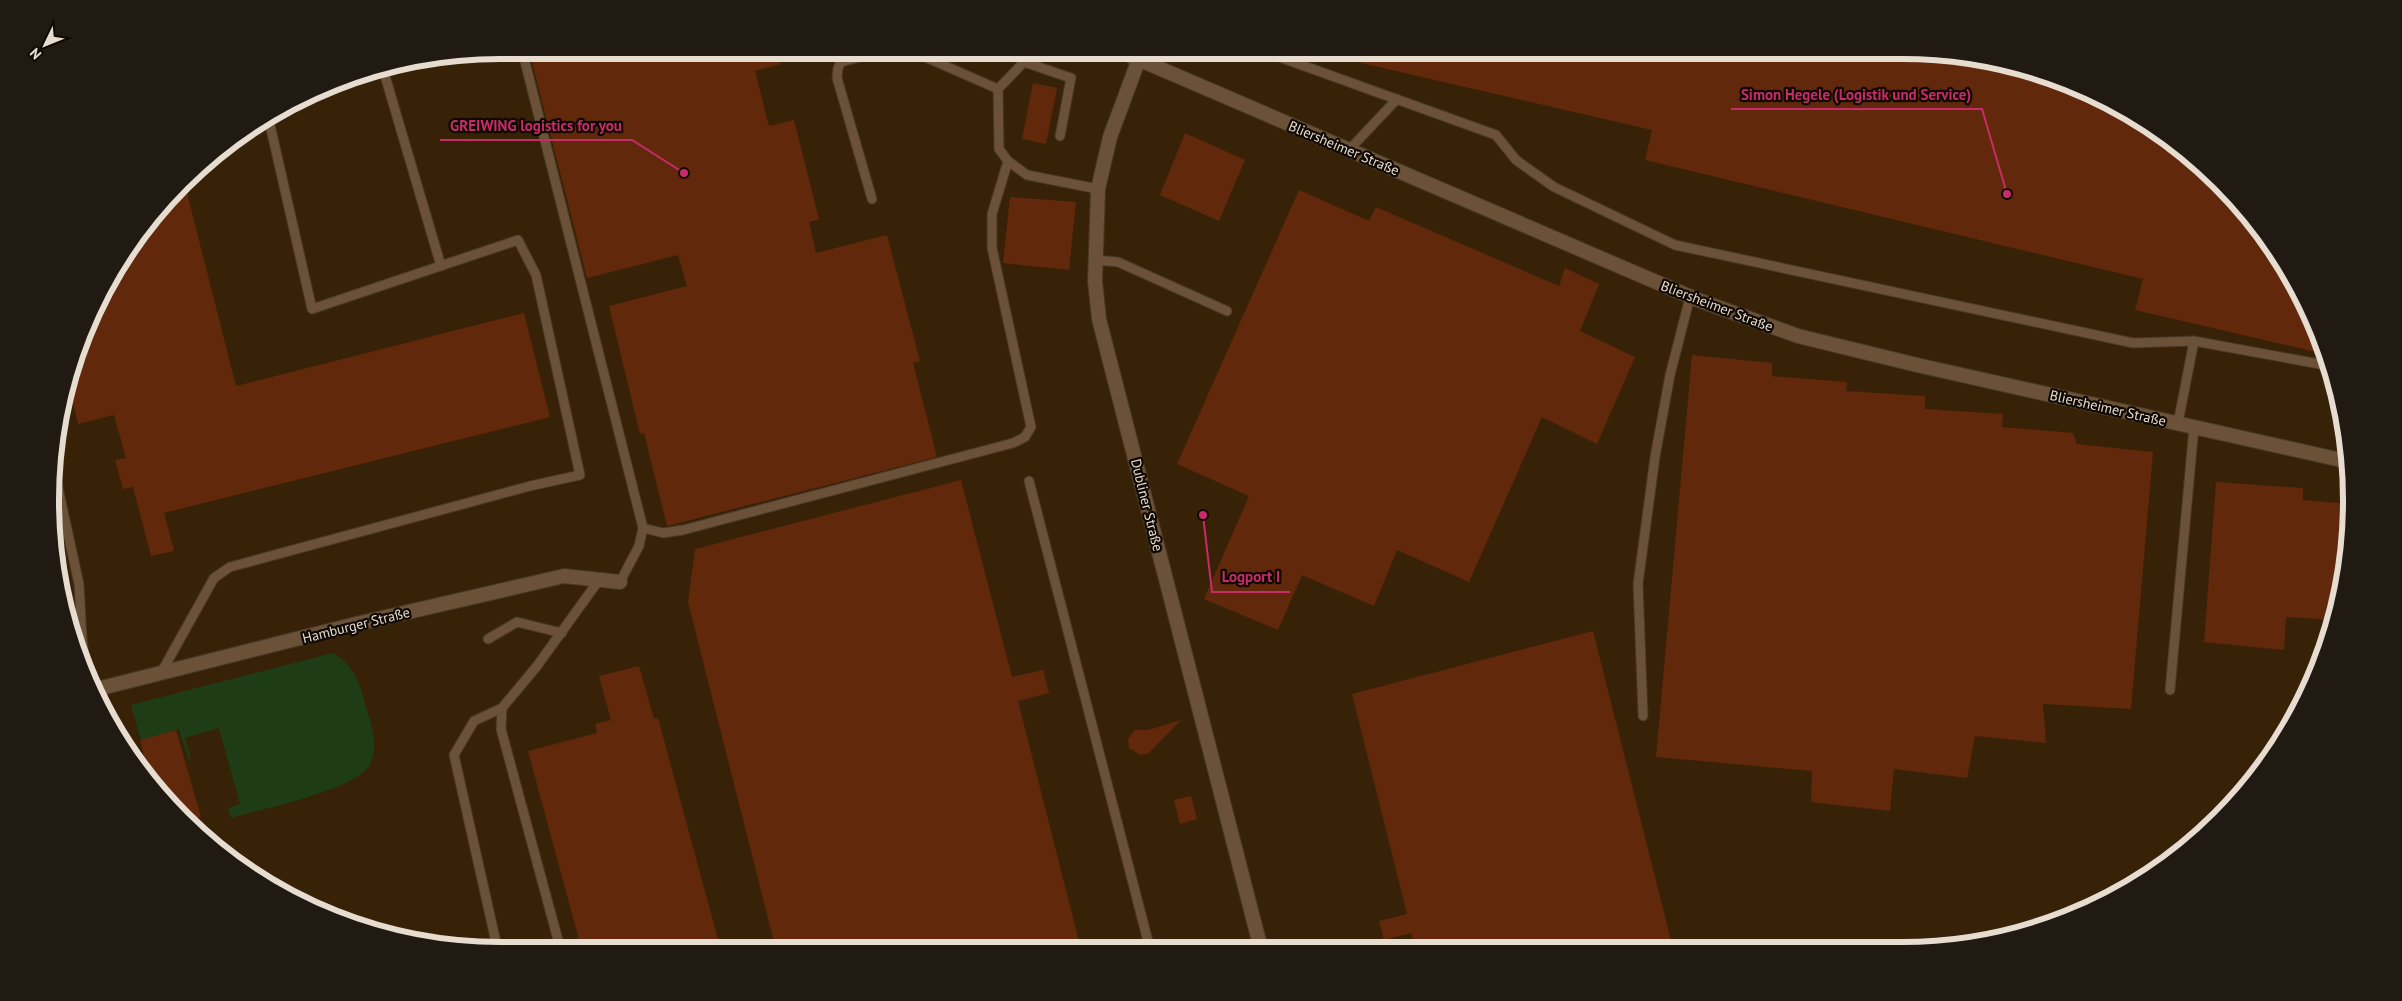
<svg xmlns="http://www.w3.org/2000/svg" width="2402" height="1001" font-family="'PT Sans',sans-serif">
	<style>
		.built { fill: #372207 }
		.grass { fill: #1e3d16 }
		.building { fill: #61280b }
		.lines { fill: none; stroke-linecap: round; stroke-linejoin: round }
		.service-casing { stroke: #473825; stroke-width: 11 }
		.minor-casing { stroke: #473825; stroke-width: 16 }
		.tertiary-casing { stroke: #473825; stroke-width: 16 }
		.service { stroke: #6a5137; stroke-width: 9 }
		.minor { stroke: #6a5137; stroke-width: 14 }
		.tertiary { stroke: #6a5137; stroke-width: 14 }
		.labels { text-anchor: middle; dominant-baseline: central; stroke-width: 4.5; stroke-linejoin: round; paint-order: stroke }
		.street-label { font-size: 14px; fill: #e7dcd0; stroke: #100903 }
		.rim { fill: none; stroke: #e7dcd0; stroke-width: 6 }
		.leader { fill: none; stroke: #c62c67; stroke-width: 2 }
		.callout-dot { fill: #c62c67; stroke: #100903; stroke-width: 2 }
		.callout-label { font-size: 15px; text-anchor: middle; font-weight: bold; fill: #c62c67; stroke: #100903; stroke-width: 4.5; stroke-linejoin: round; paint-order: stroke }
	</style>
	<rect width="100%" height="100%" fill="#2d1d09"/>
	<polygon class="built" points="501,50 1902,50 2046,74 2126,110 2198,162 2259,226 2305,301 2337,384 2351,471 2348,559 2328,645 2276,751 2198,839 2074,917 1961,947 501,951 356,927 226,858 126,751 84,673 59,589 54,441 74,355 110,275 204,162 276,110 355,74"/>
	<path class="grass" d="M333,653c23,13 27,33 34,57 5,17 11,34 4,52 -10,28 -111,47 -140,56l-3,-10 12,-4 -21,-76 -34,10 6,21 -2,1 -10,-31 -38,11 -10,-35z"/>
	<g class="building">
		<polygon points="529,50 778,50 781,64 755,71 769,126 794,120 819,219 809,222 816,253 887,235 920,361 913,363 937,457 667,526 644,433 640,434 609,306 687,286 678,255 587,278"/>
		<polygon points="1363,50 1902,50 2046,74 2126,110 2198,162 2259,226 2305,301 2325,354 2135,310 2143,279 1645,160 1652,130 1361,63"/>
		<polygon points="1033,83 1057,88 1046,144 1022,139"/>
		<polygon points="1185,133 1245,160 1219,221 1160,195"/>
		<polygon points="185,185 236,386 524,313 550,417 164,513 174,551 151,556 133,487 123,489 115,460 126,458 114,415 78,424 68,383 74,355 110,276"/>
		<polygon points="1299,190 1369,221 1376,207 1559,286 1565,268 1599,284 1580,331 1635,357 1597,444 1542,417 1469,582 1397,550 1374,606 1302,575 1278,630 1204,599 1249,496 1177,464"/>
		<polygon points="1010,197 1076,202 1069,270 1003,263"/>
		<polygon points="1692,355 1772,363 1772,376 1847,382 1846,391 1925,396 1925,409 2003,414 2002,427 2073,433 2077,444 2153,452 2131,709 2043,704 2046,743 1975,736 1967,778 1894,769 1890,811 1811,802 1812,771 1656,757"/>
		<polygon points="961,480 1012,677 1043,670 1049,693 1018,701 1081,949 776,950 688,602 695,549"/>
		<polygon points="2216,482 2303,488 2303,500 2350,504 2348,559 2334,620 2286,617 2284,650 2204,642"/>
		<polygon points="1593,631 1673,948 1415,949 1411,933 1384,940 1379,921 1407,914 1352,694"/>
		<polygon points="639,666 654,719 658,718 721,950 582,951 528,751 597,733 595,724 611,720 599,676"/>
		<polygon points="1181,720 1149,753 1140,755 1129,748 1128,739 1135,730 1148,730"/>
		<polygon points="176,730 201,817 190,820 150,777 140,740"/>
		<polygon points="1191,796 1197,819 1180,824 1174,800"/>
	</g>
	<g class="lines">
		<g class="service-casing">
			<g id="service">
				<polyline points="522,50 643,528 639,546 620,582"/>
				<polyline points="833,50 841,62"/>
				<polyline points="909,50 998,89 999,149 1008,161 1027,175 1098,189"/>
				<polyline points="1260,50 1496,135 1516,160 1554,187 1675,245 2133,343 2194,341 2330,366"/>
				<polyline points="383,69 441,266"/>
				<polyline points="998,89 1024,62 1071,78 1060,136"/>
				<polyline points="1349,150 1397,99"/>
				<polyline points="872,199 837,78 838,68 841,62 886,50"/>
				<polyline points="1096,260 1118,262 1227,311"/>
				<polyline points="2178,423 2194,341"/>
				<polyline points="55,474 79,584 82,638 87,678"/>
				<polyline points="1029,481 1150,949"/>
				<polyline points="643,528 663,533 683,530 1013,443 1025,437 1031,427 992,248 992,214 1008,161"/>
				<polyline points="488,639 517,622 562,633"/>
				<polyline points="161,673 214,578 230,567 530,486 580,475 536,275 518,240 312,309 268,116"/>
				<polyline points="2170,690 2194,427"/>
				<polyline points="1643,716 1638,584 1655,457 1670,375 1690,297"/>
				<polyline points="498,951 454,755 474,721 502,708"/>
				<polyline points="561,951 501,729 502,708 537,666 599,580"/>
			</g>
		</g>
		<g class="minor-casing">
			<g id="minor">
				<polyline points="1139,59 1110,137 1098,189 1095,281 1099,319 1261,949"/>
				<polyline points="93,690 356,624 564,576 620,582"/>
			</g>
		</g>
		<g class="tertiary-casing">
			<polyline id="tertiary" points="1117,50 1698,300 1798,336 1917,365 2350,462"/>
		</g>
		<use href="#service" class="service"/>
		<use href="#minor" class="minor"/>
		<use href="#tertiary" class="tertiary"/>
	</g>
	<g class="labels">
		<g class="street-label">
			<text transform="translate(1344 148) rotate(23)">Bliersheimer Straße</text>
			<text transform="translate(1717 306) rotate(21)">Bliersheimer Straße</text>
			<text transform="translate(2108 408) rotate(13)">Bliersheimer Straße</text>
			<text transform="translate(1147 505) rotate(76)">Dubliner Straße</text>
			<text transform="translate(356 625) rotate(-14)">Hamburger Straße</text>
		</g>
	</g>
	<path d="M0 0H2402V1001H0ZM500 59H1902A441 441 0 0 1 2343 500V501A441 441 0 0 1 1902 942H500A441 441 0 0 1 59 501V500A441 441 0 0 1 500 59Z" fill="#211a13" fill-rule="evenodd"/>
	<path class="rim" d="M500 59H1902A441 441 0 0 1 2343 500V501A441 441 0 0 1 1902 942H500A441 441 0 0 1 59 501V500A441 441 0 0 1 500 59Z"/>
	<path class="leader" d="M2007 194L1982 109H1731M684 173L632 140H440M1203 515L1212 592H1290"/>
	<g class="callout-dot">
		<circle cx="2007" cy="194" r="5"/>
		<circle cx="684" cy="173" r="5"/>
		<circle cx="1203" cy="515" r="5"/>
	</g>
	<g class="callout-label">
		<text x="1856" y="100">Simon Hegele (Logistik und Service)</text>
		<text x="536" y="131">GREIWING logistics for you</text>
		<text x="1251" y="582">Logport I</text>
	</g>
	<g transform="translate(45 45) rotate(227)" stroke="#100903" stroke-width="4" paint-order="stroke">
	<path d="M0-4L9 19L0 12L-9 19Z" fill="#e7dcd0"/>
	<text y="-8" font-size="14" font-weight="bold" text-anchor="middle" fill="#e7dcd0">N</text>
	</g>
</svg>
